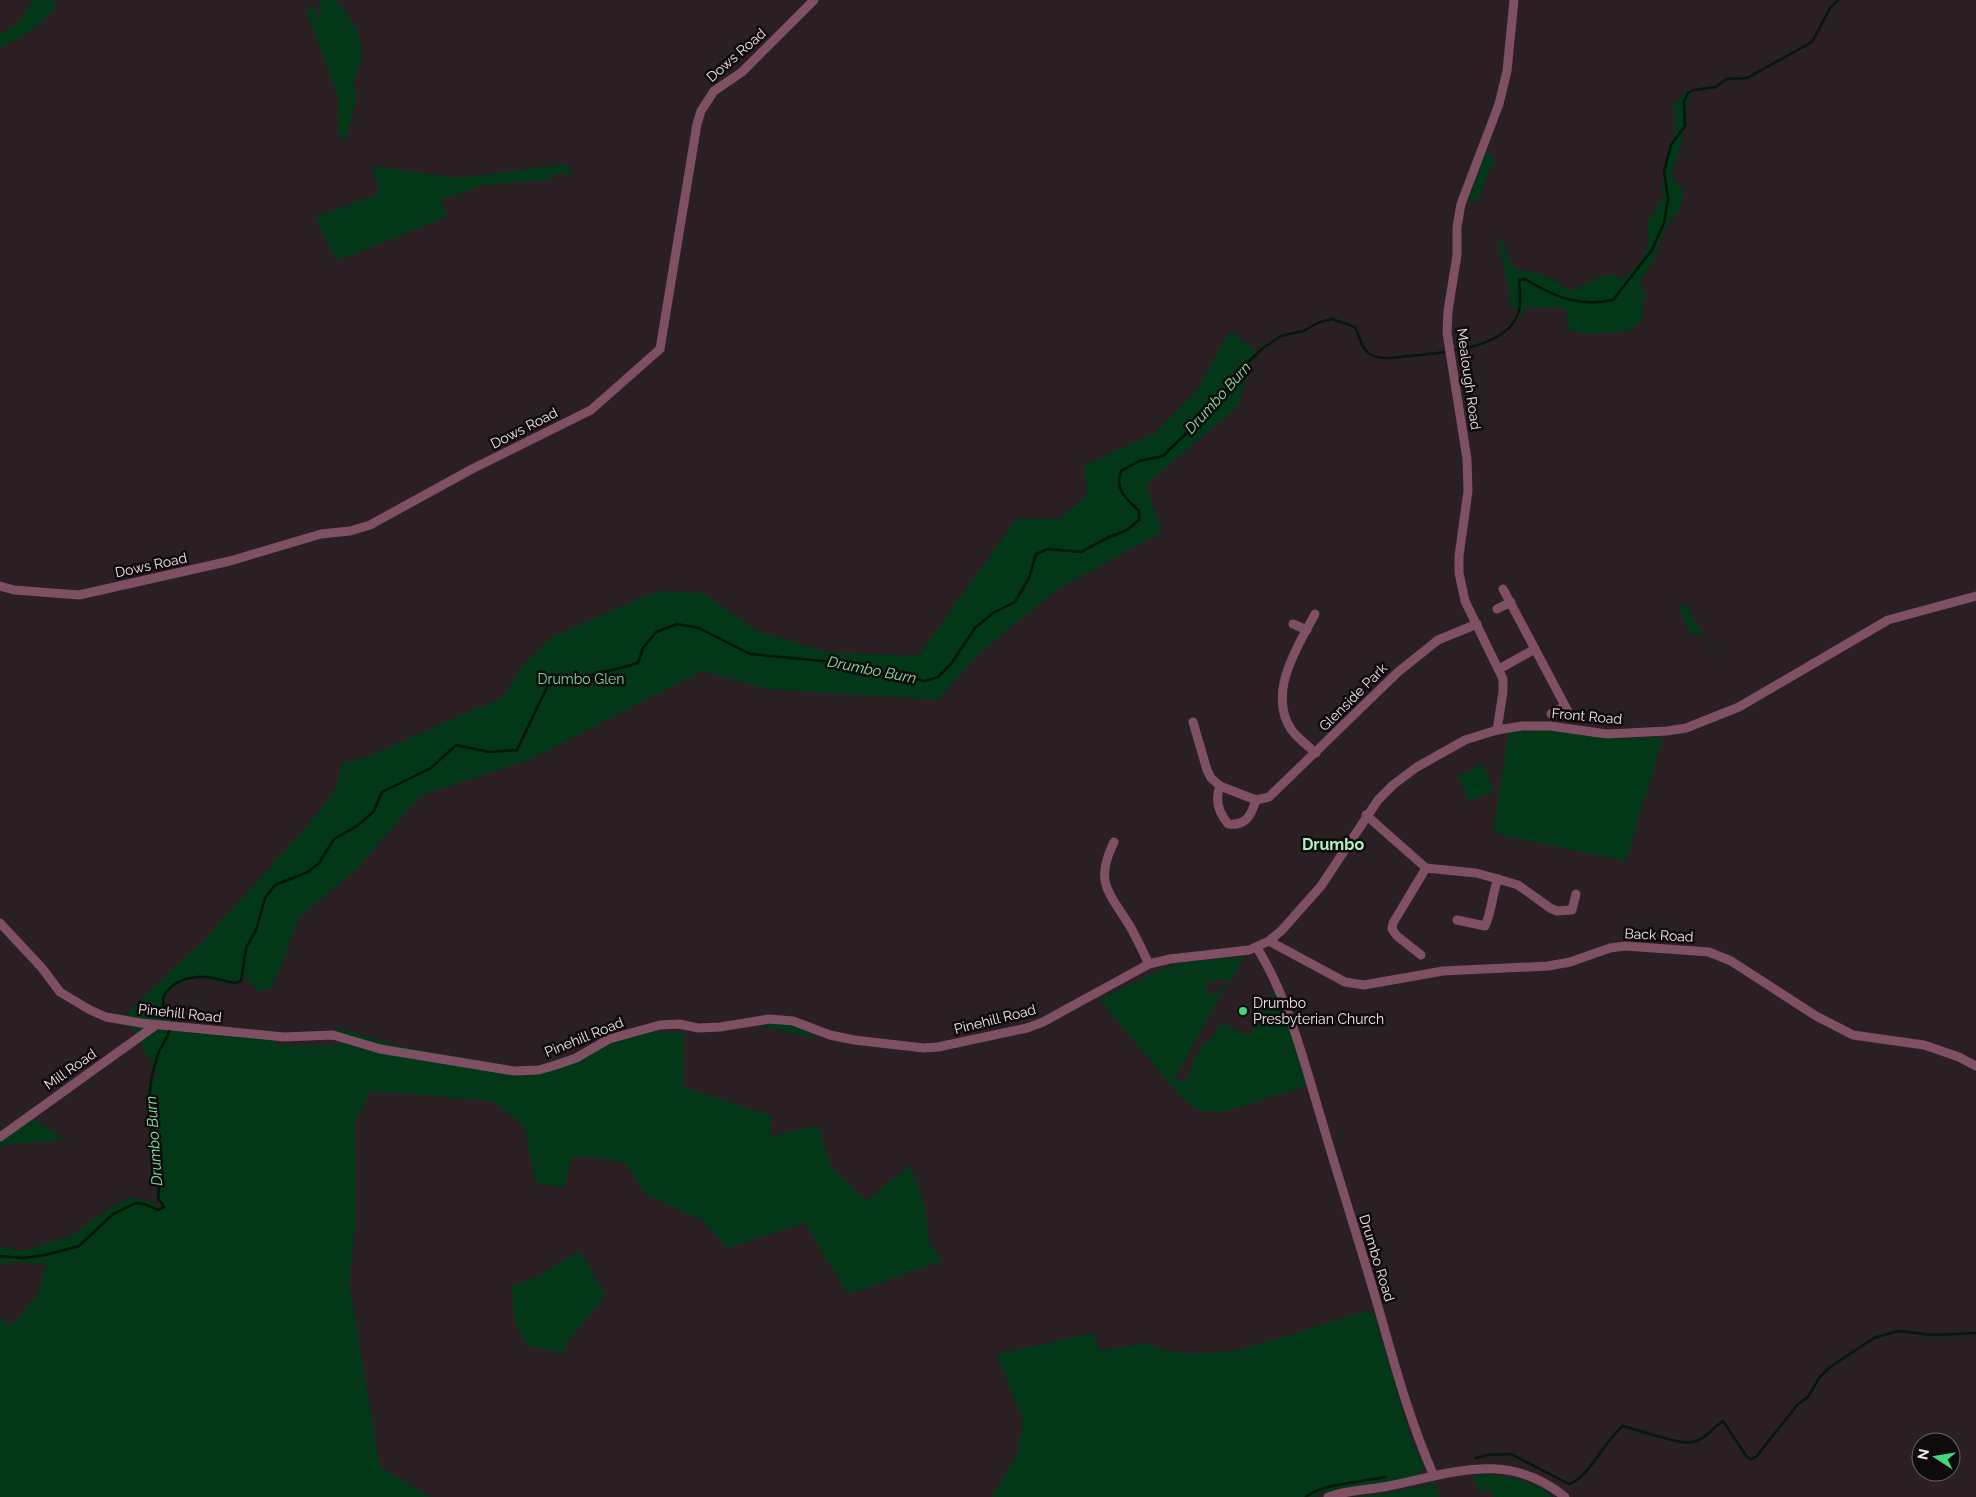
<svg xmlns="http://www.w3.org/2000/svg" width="1976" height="1497" font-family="Raleway,sans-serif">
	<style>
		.green { fill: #023718; fill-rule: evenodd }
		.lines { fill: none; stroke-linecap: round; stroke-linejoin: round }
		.stream { stroke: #041709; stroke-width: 2.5 }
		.minor { stroke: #7f4f64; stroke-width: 9 }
		.poi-dot { fill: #45d77a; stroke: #0f0a0c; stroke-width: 2 }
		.labels { text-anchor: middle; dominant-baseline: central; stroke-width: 5; stroke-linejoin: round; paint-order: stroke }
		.street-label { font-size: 14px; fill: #f0e8eb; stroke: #0f0a0c }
		.park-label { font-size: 14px; fill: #82dc9a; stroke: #0f0a0c }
		.poi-label { font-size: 14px; fill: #f0e8eb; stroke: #0f0a0c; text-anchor: start }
		.water-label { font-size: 15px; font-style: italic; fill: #88e2a0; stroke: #0f0a0c }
		.quarter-label { font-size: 16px; font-weight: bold; fill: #aef3bf; stroke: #0f0a0c }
	</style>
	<rect width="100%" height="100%" fill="#2a1f23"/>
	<g class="green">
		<path d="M32,0h23l1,7c-17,19 -33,30 -56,41v-14l20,-12z"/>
		<polygon points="321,0 335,0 345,10 359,34 362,58 353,86 357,97 345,141 338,135 338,97 307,12 313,4 319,20"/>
		<path d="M1693,92l-5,9 -5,35 -12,40 13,16 -4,16 -14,19 -16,40 -11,14 7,14 -5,11 2,13 -14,12 -41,3 -21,-5v-19l-10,-4 -5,2 -26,-1 -3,10 -13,-14 -1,-13 -10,-42 1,-12c8,9 5,26 17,33 3,2 8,2 11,2 16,4 30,8 41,21l31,-15 13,-3 10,6 19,-20 7,-20 -2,-16 17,-27 -3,-8 14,-57 -1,-27 10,-12z"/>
		<polygon points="1485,152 1495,157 1477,202 1468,200"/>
		<polygon points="567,164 574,175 554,173 554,179 483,185 440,200 447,217 336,261 315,217 380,193 372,166 459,178"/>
		<path d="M1230,331l25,19 -18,57 -91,77 16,48 -103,56 -81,66 -40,46 -169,-11 -67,-18 -171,88 -111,37 -64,74 -56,46 -28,72 -14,4 -13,-16 -3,5c-13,6 -29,-2 -42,-3 -14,-1 -44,15 -34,33 3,4 8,6 10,11l98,11 3,12h63l-3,-18 58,18 146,28 35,-10 33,-21 42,-10h33l-1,55 89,29 -2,20 48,-10 13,41 35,34 44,-36 14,37 5,39 13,20 -94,33 -43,-71 -78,25 -25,-28 -57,-26 -20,-31 -26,-5 -27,-1 -8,31 -28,-5 -12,-57 -32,-25 -121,-10 -16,31 1,96 -7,64 31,185 51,30h-431v-180l8,9 9,-6 23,-29 6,-27 -34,-2 -12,2v-17l23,4 48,-15 27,-20 32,-19 24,5 4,8 6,-3 -6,-9 1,-9 -4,-21 1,-20 -5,-17 -2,-34 2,-18 8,-3 -34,-61 77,-73 101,-111 34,-43 4,-25 21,-4 141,-62 20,-31 27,-28 100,-44 17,-3 36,2 54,38 70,21 91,4 98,-137h44l27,-25 -3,-29 70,-31 43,-44z"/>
		<polygon points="1685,603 1716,658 1701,635 1691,634 1678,607"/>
		<polygon points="1545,730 1616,739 1663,737 1626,861 1504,836 1493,831 1509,731"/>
		<polygon points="1483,764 1494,791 1469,801 1458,775"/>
		<path d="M1245,957l-30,48 -40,73 10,5 9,-23 12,-19 4,1 11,-19 28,13 26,-46 18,42 13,54 -83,26 -23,-1 -19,-14 -82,-98 68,-32 17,-5zM1226,979v6l-6,1 1,7 -14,1 -1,-13z"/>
		<polygon points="780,1022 800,1027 818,1039 757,1025"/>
		<polygon points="26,1113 65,1140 4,1145 0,1148 0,1132"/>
		<polygon points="580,1250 605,1295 569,1340 563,1353 528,1346 516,1326 511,1286 539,1276"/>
		<polygon points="1368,1312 1374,1313 1410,1436 1424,1466 1419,1475 1378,1484 1331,1491 1312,1497 992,1497 1017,1455 1023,1421 997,1354 1094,1333 1099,1351 1146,1343 1164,1350 1193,1354 1237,1350 1293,1334 1359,1313"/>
		<path d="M1483,1474c24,2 52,6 70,23h-60l-3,-7 -11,2 -6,-17z"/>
		<polygon points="1435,1484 1440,1497 1354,1497 1399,1491"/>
	</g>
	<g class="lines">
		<g class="stream">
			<path d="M0,1256l23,2 22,-3 34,-9 34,-32 23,-11 8,1 14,6 6,-3 -6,-9 1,-9 -4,-21 1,-20 -5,-17 -2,-34 3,-22 7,-24 8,-14 6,-18c-24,-20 0,-40 23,-42 12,-2 27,4 39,6l6,-2 5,-33 10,-18 9,-32 10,-13 33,-13 11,-9 15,-24 23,-13 17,-15 8,-19 49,-24 25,-23 33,7 28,-2 31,-65c30,-8 60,-13 90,-22l5,-15 13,-16 21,-8 22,4 51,26 83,8 41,11 27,2 24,6 13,-4 13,-13 24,-36 18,-15 22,-11 14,-24 7,-24 12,-5 33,3 26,-14 20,-8 12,-10v-9c-13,-13 -25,-21 -18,-40l18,-10 24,-5 53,-52 27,-37 20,-19 18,-12 22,-5 17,-9 12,-3 23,8c4,8 7,23 15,27 13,8 34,2 49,1 30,-3 90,-8 100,-44 2,-9 1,-21 0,-31l6,-1c29,18 54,28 88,21l39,-50 12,-27 4,-24 -4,-28 7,-26 14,-19 -1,-25 4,-8 5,-3 23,-3 10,-8 21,-1 65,-36 18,-34 8,-8"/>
			<path d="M1476,1458l12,-3 23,-1 58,30c18,-4 36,-44 54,-58 16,4 56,19 70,16 12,-2 20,-15 30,-21l24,36 4,2 5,-2 42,-53 10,-7 11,-19 11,-11 44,-29 24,-7 36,4 42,-2"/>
			<path d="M1306,1497c14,-13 60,-16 80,-20"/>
		</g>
		<g class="minor">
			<polyline points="0,586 14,590 79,595 230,561 321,534 350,531 370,525 472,469 591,410 660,349 697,124 701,111 714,91 742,72 814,0"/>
			<polyline points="1497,609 1511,602"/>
			<path d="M1315,614c-17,32 -48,78 -24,115 6,9 17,17 25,24"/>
			<polyline points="1293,624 1307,630"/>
			<polyline points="1535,649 1571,717"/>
			<polyline points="1499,669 1535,649 1503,589"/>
			<polyline points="1551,714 1565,706"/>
			<path d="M1193,722l14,48 4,8 9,8c-6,15 -1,27 8,38 18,2 23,-8 28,-24l13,-3 129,-125 40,-32 39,-16"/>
			<polyline points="1497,730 1503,692 1503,679 1465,601 1459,573 1459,556 1468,491 1467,459 1447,333 1448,311 1457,255 1457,227 1461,204 1499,104 1507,71 1514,0"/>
			<polyline points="1220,786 1256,800"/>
			<polyline points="1366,815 1426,868 1476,873 1498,879 1518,885 1550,908 1557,911 1572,910 1576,894"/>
			<path d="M1114,842c-19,39 -7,48 14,81 8,13 14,27 21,41"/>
			<path d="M1457,920l28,6c7,-15 7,-32 13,-47"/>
			<polyline points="0,923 42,968 60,992 90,1010 106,1017 141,1023 284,1037 333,1035 380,1049 514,1071 539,1070 556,1065 576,1058 609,1039 660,1025 679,1024 698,1028 720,1027 769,1019 793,1021 830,1035 854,1040 924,1048 938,1047 1027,1028 1043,1022 1149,964 1170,959 1249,950 1269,941 1282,930 1321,886 1378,800 1394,784 1417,767 1465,740 1497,730 1522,726 1550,726 1607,734 1667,731 1686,728 1739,707 1888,620 1976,596"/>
			<polyline points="1269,941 1345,982 1364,985 1443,971 1548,966 1570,962 1610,948 1625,946 1709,952 1731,961 1816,1016 1853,1035 1924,1045 1959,1057 1976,1066"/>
			<path d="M1257,948c31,49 47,114 64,170 18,62 38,123 56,185 17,59 32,117 57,173"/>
			<polyline points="1421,955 1397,936 1392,929 1393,923 1426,868"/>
			<polyline points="0,1137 156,1025"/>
			<path d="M1328,1497c20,-7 41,-7 61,-11 64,-13 119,-36 176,11"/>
		</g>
	</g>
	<circle class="poi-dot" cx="1243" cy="1011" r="5"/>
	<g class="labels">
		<g class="street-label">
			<text transform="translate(736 55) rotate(-41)">Dows Road</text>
			<text transform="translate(1469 379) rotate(82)">Mealough Road</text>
			<text transform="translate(524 428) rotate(-27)">Dows Road</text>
			<text transform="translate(151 565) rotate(-12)">Dows Road</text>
			<text transform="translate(1353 697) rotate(-45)">Glenside Park</text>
			<text transform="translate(1587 716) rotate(5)">Front Road</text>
			<text transform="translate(1659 935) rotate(3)">Back Road</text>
			<text transform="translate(180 1013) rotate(6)">Pinehill Road</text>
			<text transform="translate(995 1019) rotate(-14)">Pinehill Road</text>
			<text transform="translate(584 1037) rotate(-22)">Pinehill Road</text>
			<text transform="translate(70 1069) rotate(-35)">Mill Road</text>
			<text transform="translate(1377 1258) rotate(73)">Drumbo Road</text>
		</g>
		<g class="park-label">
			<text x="581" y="679">Drumbo Glen</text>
		</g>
		<g class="poi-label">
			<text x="1253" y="1003">Drumbo<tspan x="1253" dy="16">Presbyterian Church</tspan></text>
		</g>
		<g class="water-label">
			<text transform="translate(1218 398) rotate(-48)">Drumbo Burn</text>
			<text transform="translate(872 670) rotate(11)">Drumbo Burn</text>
			<text transform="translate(154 1141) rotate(-94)">Drumbo Burn</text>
		</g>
		<g class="quarter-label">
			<text x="1333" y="844">Drumbo</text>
		</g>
	</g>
	<g transform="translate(1936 1457) rotate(282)"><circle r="24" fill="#0f0a0c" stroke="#696365"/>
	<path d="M0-4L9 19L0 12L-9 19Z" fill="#45d77a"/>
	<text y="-8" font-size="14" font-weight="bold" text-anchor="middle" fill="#f0e8eb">N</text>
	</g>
</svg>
